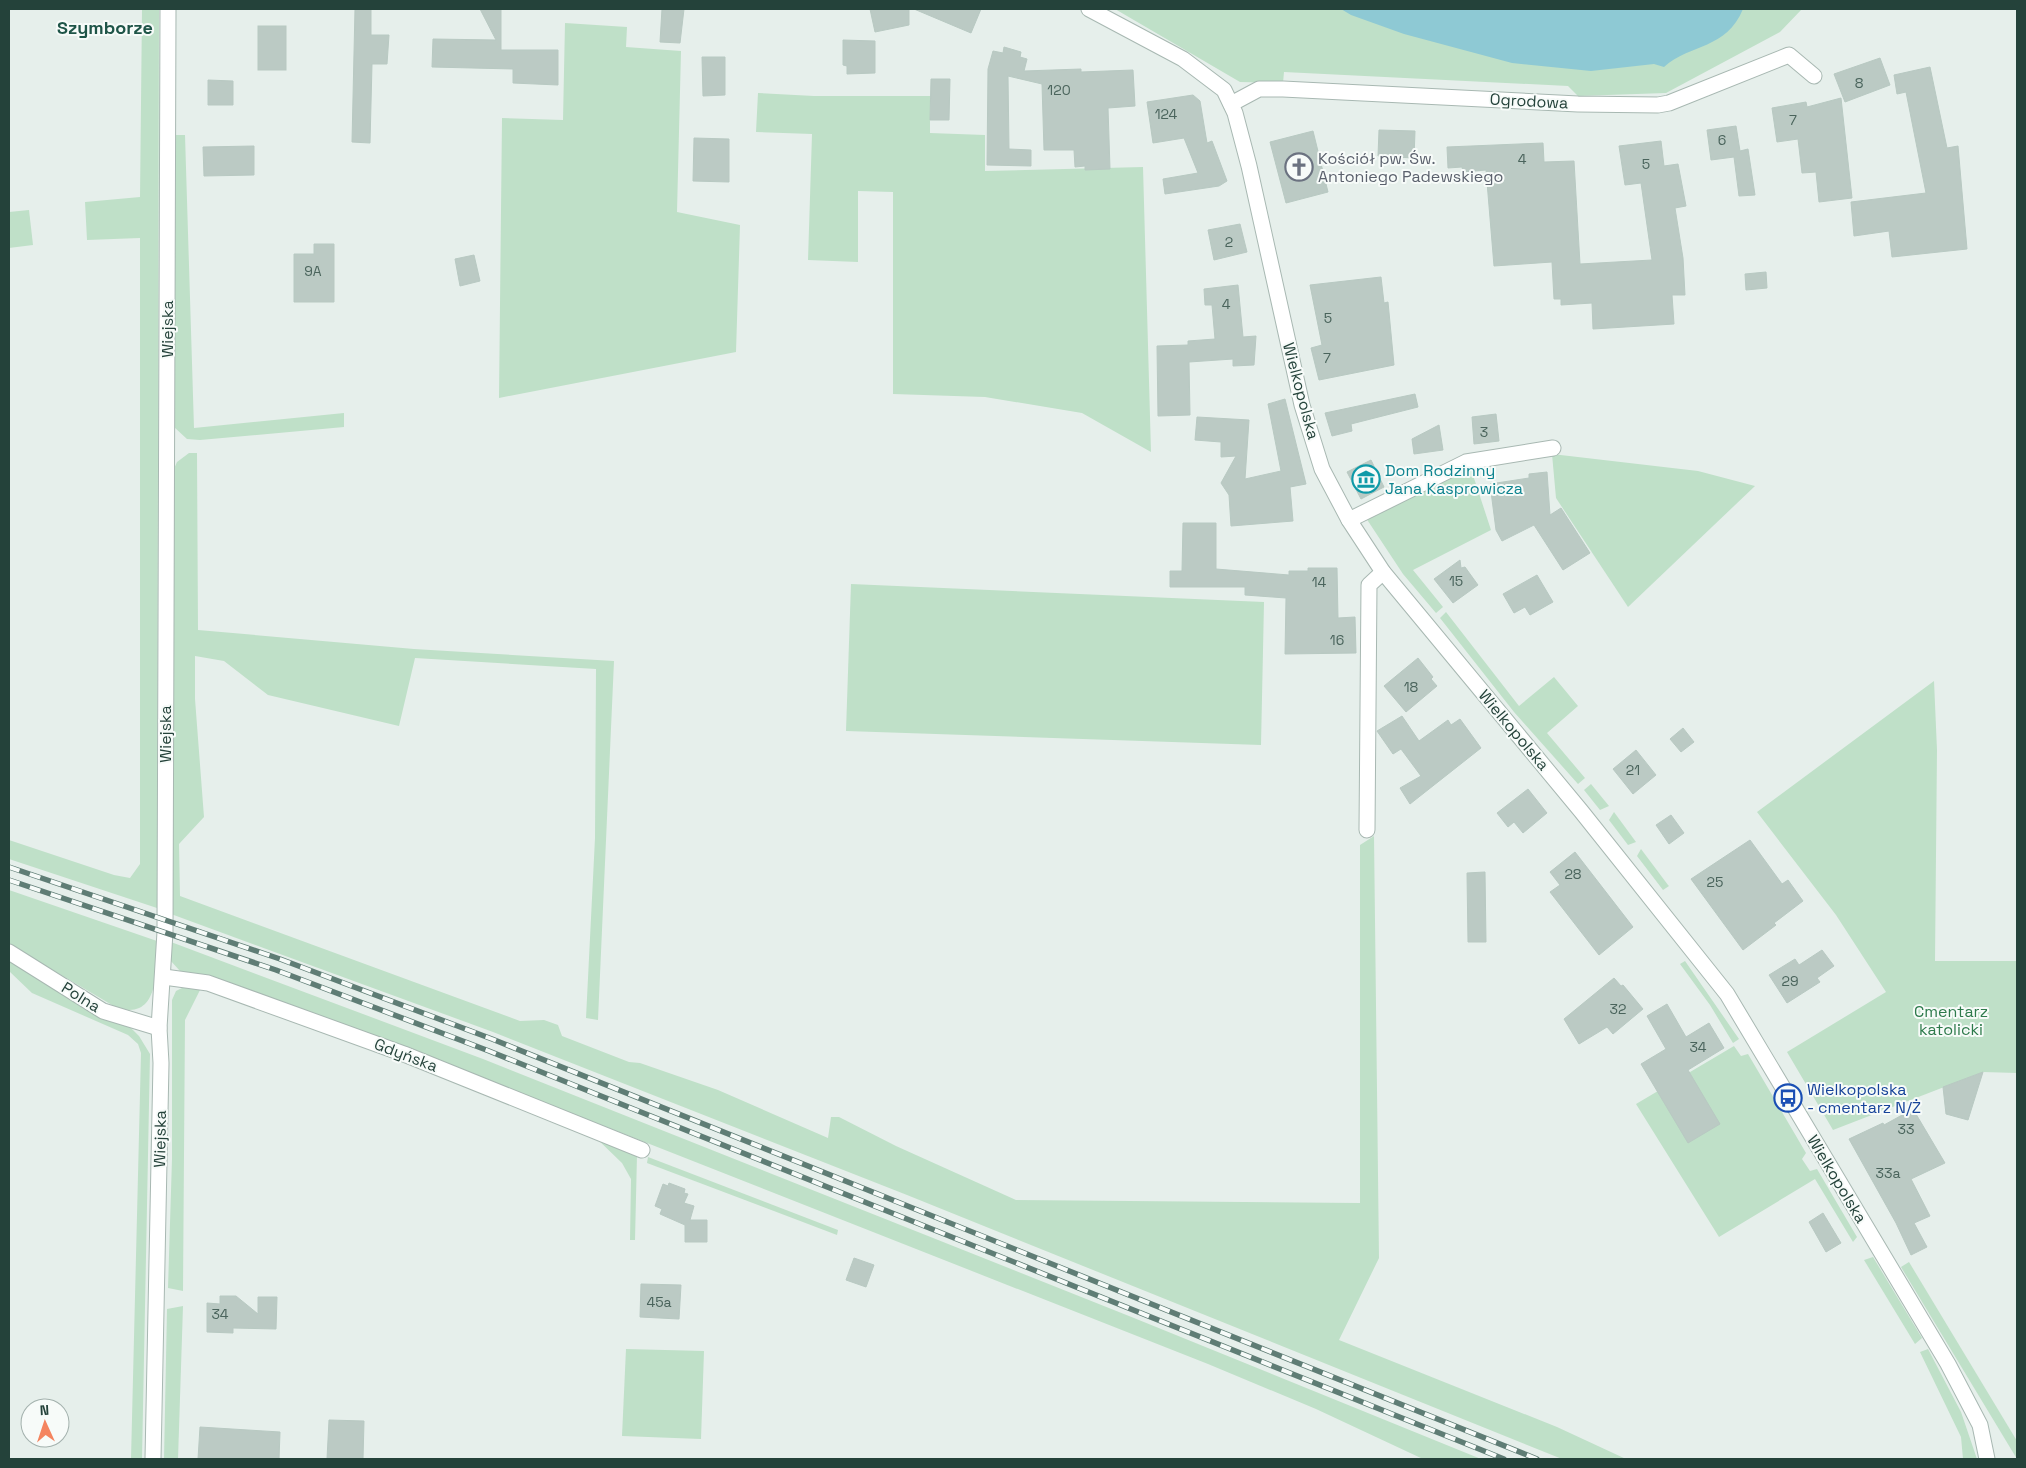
<svg xmlns="http://www.w3.org/2000/svg" width="2026" height="1468" font-family="'Space Grotesk',sans-serif">
	<style>
		.green { fill: #bfe0c8 }
		.water { fill: #8ec9d4 }
		.building { fill: #bbcac4; stroke: #b8c9c2 }
		.lines { fill: none; stroke-linecap: round; stroke-linejoin: round }
		.minor-casing { stroke: #a8b8b2; stroke-width: 17 }
		.minor { stroke: #fff; stroke-width: 15 }
		.rail-casing { stroke: #5f7d75; stroke-width: 5.5 }
		.rail { stroke: #f7fbf9; stroke-width: 4; stroke-dasharray: 11; stroke-linecap: butt }
		.labels { text-anchor: middle; dominant-baseline: central; stroke-width: 4; stroke-linejoin: round; paint-order: stroke }
		.number-label { font-size: 14px; fill: #4a645c }
		.street-label { font-size: 16px; fill: #24423a; stroke: #f7fbf9 }
		.worship-label { font-size: 16px; fill: #5b616d; stroke: #f7fbf9; text-anchor: start }
		.culture-label { font-size: 16px; fill: #0d838f; stroke: #f7fbf9; text-anchor: start }
		.park-label { font-size: 16px; fill: #2d7a4b; stroke: #f7fbf9 }
		.transit-label { font-size: 16px; fill: #164399; stroke: #f7fbf9; text-anchor: start }
		.neighbourhood-label { font-size: 18px; font-weight: bold; fill: #1f5548; stroke: #f7fbf9 }
	</style>
	<rect width="100%" height="100%" fill="#e6efeb"/>
	<g class="green">
		<polygon points="142,9 159,9 157,908 9,859 9,840 114,875 130,878 140,864 140,238 87,240 85,202 140,197"/>
		<polygon points="1115,9 1802,9 1780,32 1666,93 1578,96 1568,86 1284,72 1283,83 1240,82"/>
		<polygon points="565,23 627,27 626,47 681,51 677,212 740,225 736,352 499,398 502,118 563,120"/>
		<polygon points="758,93 814,96 930,96 930,133 985,135 985,171 1143,167 1151,452 1082,413 985,397 893,394 893,192 858,191 858,262 808,260 812,134 756,132"/>
		<polygon points="175,135 185,135 194,428 344,413 344,427 200,440 187,439 174,427"/>
		<polygon points="29,210 33,245 9,248 9,212"/>
		<polygon points="189,453 197,453 198,630 414,649 614,661 598,1020 586,1018 595,838 596,669 415,658 399,726 268,695 224,661 195,656 195,699 204,817 179,844 180,896 520,1021 544,1020 558,1025 562,1036 629,1062 640,1063 718,1090 828,1138 831,1117 839,1117 896,1146 1016,1200 1360,1203 1360,845 1374,836 1379,1258 1339,1340 1557,1427 1626,1459 1562,1459 907,1195 493,1032 171,914 172,473 177,462"/>
		<polygon points="1552,454 1698,471 1755,486 1628,607 1556,498"/>
		<polygon points="1471,469 1491,530 1413,570 1443,607 1436,613 1403,574 1366,518"/>
		<polygon points="851,584 1264,602 1261,745 846,731"/>
		<polygon points="1446,612 1519,706 1554,677 1578,706 1547,733 1585,778 1578,784 1514,712 1440,618"/>
		<polygon points="1934,681 1937,750 1935,961 2017,961 2017,1073 1983,1072 1833,1130 1787,1052 1886,992 1836,915 1757,812"/>
		<polygon points="1591,784 1609,806 1600,810 1584,790"/>
		<polygon points="1614,812 1636,842 1628,845 1609,820"/>
		<polygon points="1641,849 1668,885 1669,886 1663,890 1637,856"/>
		<path d="M9,890l148,51c-1,26 4,80 -40,67l-108,-64z"/>
		<polygon points="171,942 483,1059 1134,1318 1481,1459 1423,1459 1316,1409 1208,1364 477,1076 180,971 170,960"/>
		<polygon points="9,960 79,1005 130,1027 139,1036 150,1054 142,1459 131,1459 141,1053 138,1044 128,1035 32,993 9,971"/>
		<polygon points="1685,961 1739,1039 1733,1043 1710,1005 1680,964"/>
		<polygon points="184,987 201,988 185,1020 183,1291 168,1288 172,1159 172,1000 176,991"/>
		<polygon points="1734,1046 1741,1056 1748,1054 1806,1153 1802,1159 1810,1171 1817,1169 1857,1237 1853,1242 1815,1179 1719,1237 1636,1104"/>
		<polygon points="592,1134 637,1155 635,1240 630,1240 631,1179 622,1163"/>
		<polygon points="648,1157 838,1230 837,1235 647,1163"/>
		<polygon points="1873,1257 1922,1338 1915,1344 1864,1260"/>
		<polygon points="1909,1262 2017,1441 2017,1459 1901,1267"/>
		<polygon points="183,1306 178,1459 164,1459 167,1309"/>
		<polygon points="626,1349 704,1351 701,1439 622,1436"/>
		<polygon points="1928,1349 1961,1412 1977,1459 1963,1459 1961,1437 1920,1352"/>
	</g>
	<path class="water" d="M1341,9h402c-17,41 -52,34 -79,58l-10,-3 -63,7 -79,-8 -108,-29 -53,-19z"/>
	<g class="building">
		<polygon points="355,9 371,9 371,35 389,35 387,64 372,64 370,143 352,142"/>
		<polygon points="480,9 501,9 501,50 558,50 558,85 513,83 513,69 432,67 433,39 496,40"/>
		<polygon points="662,9 684,9 680,43 660,42"/>
		<polygon points="870,9 909,9 909,25 875,32"/>
		<polygon points="914,9 981,9 971,33"/>
		<rect x="258" y="26" width="28" height="44"/>
		<polygon points="843,40 875,41 875,73 847,74 847,66 843,65"/>
		<polygon points="1004,47 1021,52 1020,57 1027,59 1024,71 1081,69 1081,72 1133,70 1135,106 1108,108 1110,169 1085,170 1085,166 1075,167 1074,150 1044,150 1042,84 1008,76 1009,149 1031,150 1031,166 987,165 988,69 993,51 1003,53"/>
		<polygon points="702,57 725,57 725,95 703,96"/>
		<polygon points="1880,58 1890,85 1845,102 1834,74"/>
		<polygon points="1930,67 1947,148 1958,146 1967,249 1892,257 1889,231 1854,236 1851,202 1926,193 1906,92 1897,94 1894,75"/>
		<polygon points="931,79 950,79 949,120 930,120"/>
		<polygon points="208,80 233,81 233,105 208,105"/>
		<polygon points="1193,95 1200,101 1207,143 1212,141 1227,181 1219,186 1165,194 1163,179 1198,173 1184,138 1153,143 1147,102"/>
		<polygon points="1841,98 1852,198 1819,202 1816,172 1802,173 1798,139 1777,142 1772,108 1806,102 1807,107"/>
		<polygon points="1736,126 1740,151 1748,149 1755,195 1739,196 1734,157 1711,160 1707,130"/>
		<polygon points="1379,130 1415,131 1414,158 1378,156"/>
		<polygon points="1313,131 1328,192 1286,203 1270,142"/>
		<polygon points="694,138 729,139 729,182 693,181"/>
		<polygon points="1661,141 1664,166 1678,164 1686,206 1675,208 1683,258 1685,295 1672,295 1674,324 1593,329 1592,303 1561,305 1561,299 1554,299 1552,262 1494,266 1486,170 1463,172 1462,167 1448,168 1447,147 1543,143 1544,162 1574,161 1580,264 1652,260 1641,183 1625,185 1619,146"/>
		<polygon points="254,146 254,175 204,176 203,147"/>
		<polygon points="1240,224 1247,252 1214,260 1208,230"/>
		<polygon points="314,244 334,244 334,302 294,302 294,254 314,254"/>
		<polygon points="474,255 480,281 460,286 455,259"/>
		<polygon points="1766,272 1767,288 1746,290 1745,274"/>
		<polygon points="1381,277 1384,303 1388,302 1394,365 1319,380 1311,348 1322,345 1310,285"/>
		<polygon points="1238,285 1243,337 1256,336 1254,365 1233,366 1233,359 1189,362 1190,415 1158,416 1157,346 1188,345 1188,341 1215,339 1212,305 1205,305 1204,289"/>
		<polygon points="1415,394 1418,407 1351,424 1352,431 1332,436 1325,413"/>
		<polygon points="1285,399 1306,484 1290,487 1293,521 1231,526 1229,495 1221,483 1236,456 1221,457 1221,442 1195,440 1197,417 1249,420 1245,479 1281,471 1268,404"/>
		<polygon points="1496,414 1499,441 1474,444 1472,417"/>
		<polygon points="1439,425 1443,450 1414,454 1412,439"/>
		<polygon points="1371,460 1384,487 1361,499 1347,472"/>
		<polygon points="1547,472 1550,515 1561,508 1590,553 1563,570 1534,525 1502,541 1496,530 1490,484 1529,478 1529,474"/>
		<polygon points="1183,523 1216,523 1216,569 1289,575 1289,571 1308,571 1308,568 1337,568 1338,618 1355,617 1356,653 1285,654 1286,598 1245,595 1245,587 1170,587 1170,571 1182,571"/>
		<polygon points="1460,560 1461,568 1465,567 1478,585 1453,603 1434,579"/>
		<polygon points="1537,575 1553,602 1530,615 1525,607 1514,613 1503,594"/>
		<polygon points="1418,658 1433,677 1431,679 1437,686 1406,712 1384,686"/>
		<polygon points="1402,716 1419,741 1448,720 1451,725 1460,719 1481,748 1410,804 1400,788 1421,776 1401,749 1393,754 1377,731"/>
		<polygon points="1683,728 1694,742 1681,752 1670,739"/>
		<polygon points="1636,750 1656,775 1633,794 1613,769"/>
		<polygon points="1528,789 1547,813 1523,833 1514,822 1508,827 1497,813"/>
		<polygon points="1671,815 1684,833 1669,844 1656,825"/>
		<polygon points="1750,840 1782,884 1788,880 1803,901 1774,923 1776,925 1743,950 1691,879"/>
		<polygon points="1575,852 1633,927 1599,955 1550,892 1560,885 1550,872"/>
		<polygon points="1485,872 1486,942 1468,942 1467,873"/>
		<polygon points="1822,950 1834,966 1817,978 1820,982 1787,1003 1769,975 1795,959 1799,965"/>
		<polygon points="1614,978 1621,986 1623,985 1643,1009 1613,1034 1607,1027 1579,1044 1564,1019"/>
		<polygon points="1667,1004 1686,1037 1709,1023 1724,1048 1688,1070 1720,1124 1688,1143 1641,1064 1666,1049 1647,1016"/>
		<polygon points="1983,1072 1968,1120 1946,1114 1943,1087"/>
		<polygon points="1913,1109 1945,1163 1911,1179 1930,1216 1914,1223 1927,1247 1911,1255 1896,1223 1849,1139 1883,1123 1884,1125"/>
		<polygon points="669,1183 685,1189 684,1193 688,1194 684,1203 694,1206 690,1220 707,1220 707,1242 685,1242 685,1225 660,1214 662,1209 655,1206 663,1184 668,1186"/>
		<polygon points="1823,1213 1841,1243 1826,1252 1809,1222"/>
		<polygon points="854,1258 874,1265 866,1287 846,1280"/>
		<polygon points="641,1284 681,1285 679,1319 640,1317"/>
		<polygon points="220,1296 236,1296 258,1314 258,1297 277,1297 276,1329 233,1328 233,1333 207,1332 207,1303 220,1304"/>
		<polygon points="329,1420 364,1421 363,1459 327,1459"/>
		<polygon points="200,1427 280,1432 279,1459 198,1459"/>
	</g>
	<g class="lines">
		<g class="minor-casing">
			<g id="minor">
				<polyline points="1089,9 1183,59 1224,90 1235,113 1249,166 1302,405 1322,469 1349,520 1383,572 1581,811 1727,994 1948,1364 1980,1425 1987,1459"/>
				<polyline points="1231,104 1259,89 1283,89 1578,104 1658,105 1669,103 1789,55 1814,76"/>
				<polyline points="1349,520 1466,462 1553,448"/>
				<polyline points="1367,830 1369,585 1383,572"/>
				<polyline points="9,952 103,1011 159,1028"/>
				<polyline points="164,977 208,983 404,1054 642,1150"/>
				<polyline points="153,1459 161,1063 159,1028 165,932 168,9"/>
			</g>
		</g>
		<use href="#minor" class="minor"/>
		<g class="rail-casing">
			<g id="rail">
				<polyline points="9,867 280,959 492,1039 1537,1459"/>
				<polyline points="9,880 276,970 489,1051 1504,1459"/>
			</g>
		</g>
		<use href="#rail" class="rail"/>
	</g>
	<defs>
		<g id="church-ring" transform="scale(1.4375)"><circle r="9.5" fill="#f7fbf9" stroke="#6b7280" stroke-width="1.5"/><path d="M-1.2-6h2.4v3.5h3.3v2.4h-3.3V6h-2.4V-.1h-3.3v-2.4h3.3Z" fill="#6b7280"/></g>
		<g id="museum-ring" transform="scale(1.4375)"><circle r="9.5" fill="#f7fbf9" stroke="#0f9aa8" stroke-width="1.5"/><path d="M0-6L6-3V-2H-6V-3ZM-5-1h2V3h-2ZM-1-1h2V3h-2ZM3-1h2V3H3ZM-6 4H6V6H-6Z" fill="#0f9aa8"/></g>
		<g id="bus-ring" transform="scale(1.4375)"><circle r="9.5" fill="#f7fbf9" stroke="#1a4fb4" stroke-width="1.5"/><path d="M-5-6H5V4H4V6H2V4H-2V6H-4V4H-5ZM-3.5-4V0h7V-4ZM-3.5 1.2v1.5H-2V1.2ZM2 1.2v1.5H3.5V1.2Z" fill="#1a4fb4"/></g>
	</defs>
	<g fill-rule="evenodd">
		<use href="#church-ring" x="1299" y="167"/>
		<use href="#museum-ring" x="1366" y="479"/>
		<use href="#bus-ring" x="1788" y="1098"/>
	</g>
	<g class="labels">
		<g class="number-label">
			<text x="1859" y="83">8</text>
			<text x="1059" y="90">120</text>
			<text x="1166" y="114">124</text>
			<text x="1793" y="120">7</text>
			<text x="1722" y="140">6</text>
			<text x="1522" y="159">4</text>
			<text x="1646" y="164">5</text>
			<text x="1229" y="242">2</text>
			<text x="313" y="271">9A</text>
			<text x="1226" y="304">4</text>
			<text x="1328" y="318">5</text>
			<text x="1327" y="358">7</text>
			<text x="1484" y="432">3</text>
			<text x="1456" y="581">15</text>
			<text x="1319" y="582">14</text>
			<text x="1337" y="640">16</text>
			<text x="1411" y="687">18</text>
			<text x="1633" y="770">21</text>
			<text x="1573" y="874">28</text>
			<text x="1715" y="882">25</text>
			<text x="1790" y="981">29</text>
			<text x="1618" y="1009">32</text>
			<text x="1698" y="1047">34</text>
			<text x="1906" y="1129">33</text>
			<text x="1888" y="1173">33a</text>
			<text x="659" y="1302">45a</text>
			<text x="220" y="1314">34</text>
		</g>
		<g class="street-label">
			<text transform="translate(1529 101) rotate(3)">Ogrodowa</text>
			<text transform="translate(167 329) rotate(-90)">Wiejska</text>
			<text transform="translate(1301 391) rotate(75)">Wielkopolska</text>
			<text transform="translate(1514 730) rotate(50)">Wielkopolska</text>
			<text transform="translate(165 734) rotate(-90)">Wiejska</text>
			<text transform="translate(81 997) rotate(32)">Polna</text>
			<text transform="translate(406 1055) rotate(21)">Gdyńska</text>
			<text transform="translate(160 1139) rotate(-89)">Wiejska</text>
			<text transform="translate(1837 1179) rotate(59)">Wielkopolska</text>
		</g>
		<g class="worship-label">
			<text x="1318" y="158">Kościół pw. Św.<tspan x="1318" dy="18">Antoniego Padewskiego</tspan></text>
		</g>
		<g class="culture-label">
			<text x="1385" y="470">Dom Rodzinny<tspan x="1385" dy="18">Jana Kasprowicza</tspan></text>
		</g>
		<g class="park-label">
			<text x="1951" y="1011">Cmentarz<tspan x="1951" dy="18">katolicki</tspan></text>
		</g>
		<g class="transit-label">
			<text x="1807" y="1089">Wielkopolska<tspan x="1807" dy="18">- cmentarz N/Ż</tspan></text>
		</g>
		<g class="neighbourhood-label">
			<text x="105" y="27">Szymborze</text>
		</g>
	</g>
	<rect width="2026" height="1468" fill="none" stroke="#24423a" stroke-width="20"/>
	<g transform="translate(45 1423) rotate(357)"><circle r="24" fill="#f7fbf9" stroke="#a3b1ad"/>
	<path d="M0-4L9 19L0 12L-9 19Z" fill="#f4845f"/>
	<text y="-8" font-size="14" font-weight="bold" text-anchor="middle" fill="#24423a">N</text>
	</g>
</svg>
